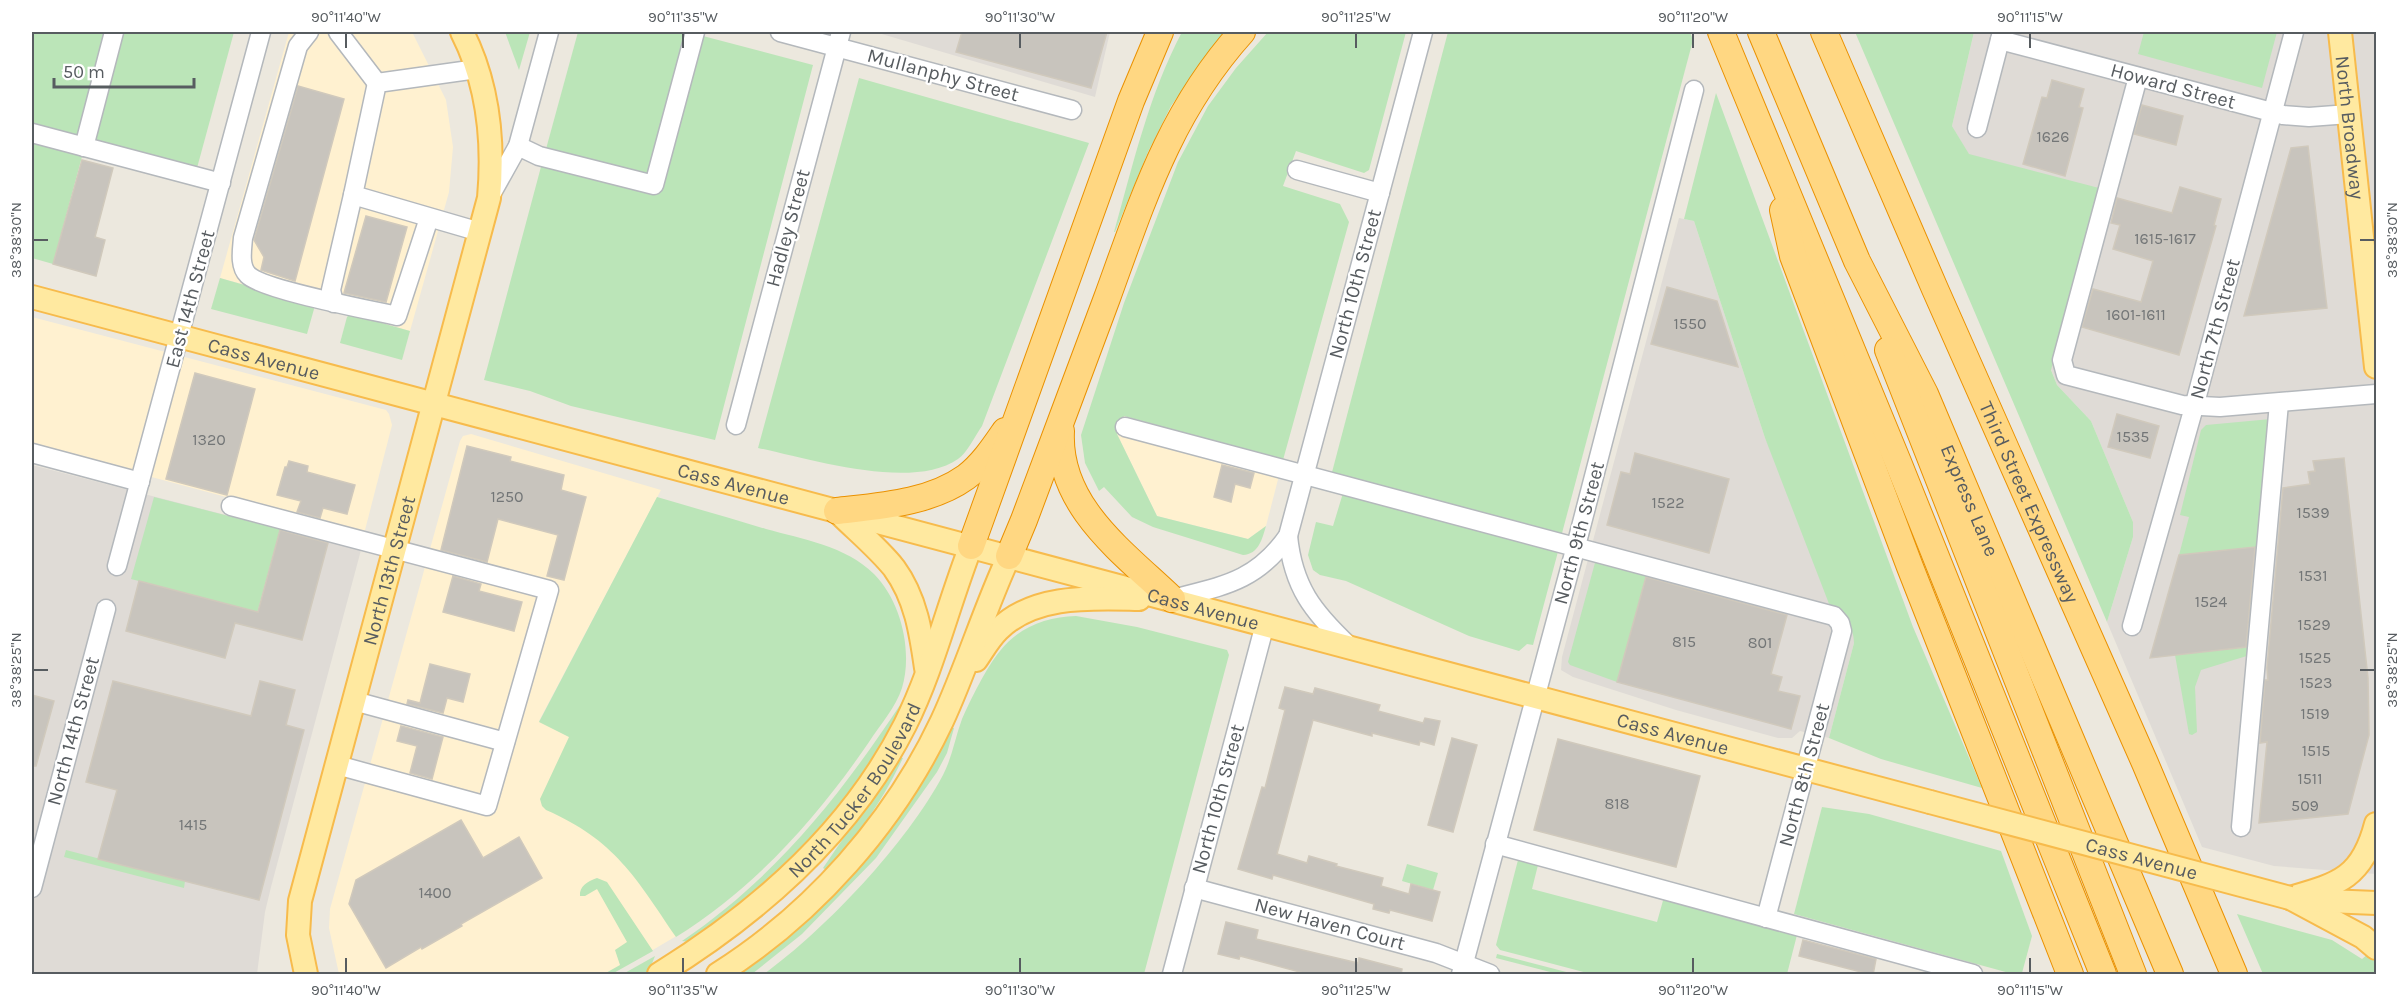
<svg xmlns="http://www.w3.org/2000/svg" width="2408" height="1006" font-family="Karla,sans-serif">
	<style>
		.commercial { fill: #fff1d0 }
		.industrial { fill: #dfdbd6 }
		.green { fill: #bbe5b8 }
		.building { fill: #c8c4bd; stroke: #d0c9bc; stroke-width: 1.5 }
		.lines { fill: none; stroke-linecap: round; stroke-linejoin: round }
		.minor-casing { stroke: #b4b8bc; stroke-width: 21 }
		.major-casing { stroke: #f7bb4c; stroke-width: 26 }
		.highway-casing { stroke: #ea9100; stroke-width: 28 }
		.minor { stroke: #fff; stroke-width: 18 }
		.major { stroke: #ffe9a0; stroke-width: 22 }
		.highway { stroke: #ffd782; stroke-width: 26 }
		.major-bridge-casing { stroke: #f7bb4c; stroke-width: 26; stroke-linecap: butt }
		.major-bridge { stroke: #ffe9a0; stroke-width: 22 }
		.ticks { fill: none; stroke: #575c60; stroke-width: 2 }
		.labels { text-anchor: middle; dominant-baseline: central; stroke-width: 4.5; stroke-linejoin: round; paint-order: stroke }
		.number-label { font-size: 16px; fill: #737677 }
		.street-label { font-size: 20px; fill: #575c60; stroke: #fff }
		.neatline { fill: none; stroke: #575c60; stroke-width: 2 }
		.ticks-label { font-size: 15px; text-anchor: middle; fill: #575c60 }
	</style>
	<rect width="100%" height="100%" fill="#ece8de"/>
	<g class="commercial">
		<polygon points="289,32 412,32 446,100 453,147 449,192 410,331 220,278"/>
		<polygon points="32,317 386,410 389,414 392,425 364,534 32,445"/>
		<polygon points="1123,416 1283,460 1266,526 1248,539 1157,516 1117,434"/>
		<polygon points="471,434 661,490 539,721 569,737 577,812 690,928 612,974 339,974 329,928 330,909 460,441 463,436"/>
	</g>
	<g class="industrial">
		<polygon points="875,32 1110,32 1095,97"/>
		<polygon points="1974,32 2376,32 2376,874 2274,866 2202,847 2107,622 2133,537 2133,522 2091,421 2057,385 1969,155 1952,126"/>
		<polygon points="1679,218 1694,221 1765,438 1854,633 1854,643 1829,738 1800,731 1792,738 1778,738 1676,710 1573,677 1561,670 1562,657"/>
		<polygon points="32,465 361,550 271,887 265,912 257,974 32,974"/>
	</g>
	<g class="green">
		<polygon points="32,32 110,32 81,141 32,127"/>
		<polygon points="120,32 234,32 197,168 90,141"/>
		<polygon points="505,32 530,32 519,70"/>
		<polygon points="578,32 688,33 648,175 546,149"/>
		<path d="M1182,32h42l-53,74 -23,46 -33,80h-1c19,-67 35,-138 68,-200z"/>
		<path d="M1268,32h138l-37,138 -5,3 -68,-22 -13,35 57,18 9,18 -66,238 -159,-44 -7,18 40,82 91,23 18,-13c-4,13 -7,28 -23,29l-90,-28 -21,-10 -28,-30 -5,4 -14,-28 -4,-28 43,-132 54,-141 30,-56 28,-38z"/>
		<polygon points="1448,32 1690,32 1693,40 1561,537 1331,476"/>
		<polygon points="1855,32 1974,32 1952,126 1969,154 2099,188 2051,370 2057,385 2091,421 2133,522 2133,537 2107,622"/>
		<polygon points="2144,32 2277,32 2262,88 2138,54"/>
		<polygon points="703,36 813,65 715,440 571,406 530,391 484,380 542,163 659,194"/>
		<path d="M859,78l230,65 -107,283c-7,10 -15,27 -24,33 -46,32 -148,0 -200,-11z"/>
		<path d="M1716,93l197,534 69,161 -101,-29 -52,-21 25,-95c0,-18 -11,-24 -23,-34l-66,-171 -71,-217 -10,-2z"/>
		<polygon points="32,139 83,153 53,264 32,258"/>
		<polygon points="220,278 312,304 314,309 307,334 211,309"/>
		<polygon points="350,314 410,331 402,360 340,343 347,317"/>
		<polygon points="2271,419 2260,547 2179,555 2189,517 2180,515 2201,430 2206,425"/>
		<polygon points="1343,493 1559,548 1533,645 1527,644 1519,651 1469,636 1346,581 1320,575 1313,570 1308,555 1316,522 1333,526"/>
		<polygon points="154,497 280,529 253,628 235,623 238,607 131,579"/>
		<path d="M657,497c37,11 73,21 109,32 36,10 80,17 108,45 27,27 39,77 28,114 -6,19 -22,37 -33,54 -52,76 -114,146 -193,195 -40,-59 -61,-97 -130,-127l-4,-4 -2,-7 29,-62 -30,-15z"/>
		<polygon points="1596,559 1647,572 1617,682 1570,665 1568,662"/>
		<path d="M1076,616l61,11 90,23 2,5 -85,319h-380c62,-45 143,-131 179,-199 9,-17 12,-37 19,-56 9,-20 24,-51 38,-68 19,-24 46,-34 76,-35z"/>
		<polygon points="2251,647 2250,655 2201,670 2195,687 2197,732 2192,735 2189,734 2175,655"/>
		<path d="M902,702l-13,32 -32,50 -28,36 -54,57 -85,65 -8,-1c94,-64 158,-145 220,-239z"/>
		<polygon points="952,728 954,728 947,753 937,772 876,858 802,934 752,974 739,974 784,940 925,775"/>
		<path d="M899,757l4,1c-22,45 -43,75 -77,112l-3,-2z"/>
		<polygon points="1822,807 1869,814 2001,851 2032,936 2022,973 2013,974 1794,914"/>
		<polygon points="66,850 185,881 184,888 64,857"/>
		<polygon points="1518,860 1538,865 1532,889 1657,922 1664,897 1797,935 1787,974 1591,974 1500,950 1496,945"/>
		<polygon points="1407,864 1438,873 1433,890 1402,881"/>
		<path d="M597,878l10,4 46,69 -41,23h-8l16,-9 -5,-15 12,-8 -30,-53 -12,7h-5c-1,-10 8,-15 17,-18z"/>
		<polygon points="2237,914 2332,940 2362,959 2368,954 2376,963 2376,974 2263,974"/>
		<polygon points="1497,954 1574,974 1558,974 1496,958"/>
		<polygon points="655,956 649,971 642,974 623,974"/>
	</g>
	<g class="building">
		<polygon points="962,32 1107,32 1091,88 956,52"/>
		<polygon points="2052,80 2084,89 2079,107 2083,108 2065,176 2023,164 2042,97 2047,98"/>
		<polygon points="298,86 344,99 295,281 261,270 264,257 254,240"/>
		<polygon points="2142,105 2183,116 2176,145 2134,134"/>
		<polygon points="2308,146 2327,308 2244,316 2291,148"/>
		<polygon points="82,160 113,168 95,237 105,240 96,276 53,264"/>
		<polygon points="2180,187 2221,199 2214,225 2216,226 2179,355 2082,327 2093,289 2141,302 2153,261 2113,249 2120,225 2111,223 2117,198 2172,213"/>
		<polygon points="366,216 407,227 386,302 344,293"/>
		<polygon points="1667,287 1717,301 1738,367 1651,344"/>
		<polygon points="195,373 255,389 227,495 166,479"/>
		<polygon points="2117,414 2159,426 2150,458 2108,447"/>
		<polygon points="467,446 511,457 510,461 564,475 561,490 586,497 564,580 547,576 558,535 498,519 487,562 441,550"/>
		<polygon points="1635,453 1729,479 1709,553 1607,525 1621,472 1630,474"/>
		<polygon points="2344,458 2368,678 2369,735 2348,814 2259,823 2267,742 2260,743 2265,680 2268,680 2267,668 2283,488 2310,484 2308,472 2315,471 2313,461"/>
		<polygon points="289,461 308,466 307,472 355,485 347,514 323,508 320,518 297,512 301,501 277,495 285,467 287,467"/>
		<polygon points="1222,465 1254,473 1250,488 1235,484 1231,502 1214,497"/>
		<polygon points="280,530 328,543 302,640 235,623 225,658 126,631 139,581 258,612"/>
		<polygon points="2255,547 2246,647 2150,658 2179,555"/>
		<polygon points="453,576 481,584 479,591 522,602 514,631 443,612"/>
		<polygon points="1646,577 1787,615 1771,674 1782,677 1778,691 1800,696 1791,729 1617,682"/>
		<polygon points="430,664 470,674 463,702 447,698 443,713 407,704 408,700 420,703"/>
		<polygon points="113,681 251,716 260,681 295,690 286,725 304,730 259,900 98,859 117,790 86,782"/>
		<polygon points="1285,687 1313,694 1315,688 1380,705 1378,711 1423,723 1425,718 1440,721 1434,745 1420,741 1419,745 1372,733 1372,736 1313,720 1277,854 1307,863 1309,856 1337,864 1336,866 1383,878 1381,886 1409,894 1411,884 1440,892 1432,921 1390,910 1389,913 1373,909 1374,904 1273,875 1272,879 1238,869 1262,787 1265,788 1285,710 1279,708"/>
		<polygon points="32,695 54,701 36,766 32,766"/>
		<polygon points="401,726 443,737 432,779 410,773 417,746 397,741"/>
		<polygon points="1452,738 1477,745 1453,832 1428,825"/>
		<polygon points="1558,739 1700,776 1676,867 1534,830"/>
		<polygon points="461,820 483,858 519,837 542,878 461,924 462,926 422,949 421,947 386,968 349,904 356,880"/>
		<polygon points="1226,922 1258,930 1256,939 1358,963 1359,958 1402,969 1401,975 1311,975 1240,956 1239,959 1218,954"/>
		<polygon points="1803,940 1876,959 1873,975 1799,956"/>
	</g>
	<g class="lines">
		<g class="minor-casing">
			<g id="minor">
				<path d="M309,32l-11,14 -55,192c-1,12 -4,28 5,37 15,15 123,35 149,41l32,-98"/>
				<polyline points="338,32 377,83"/>
				<polyline points="780,32 1072,110"/>
				<polyline points="2000,40 2283,115 2309,117 2349,114"/>
				<polyline points="477,69 377,83 353,195 480,232"/>
				<polyline points="2138,77 2062,360 2066,375 2182,405 2220,407 2376,394"/>
				<polyline points="1977,128 2002,32"/>
				<polyline points="32,133 221,183"/>
				<polyline points="518,146 539,156 654,185 695,32"/>
				<polyline points="84,147 114,32"/>
				<polyline points="1297,170 1380,193"/>
				<polyline points="489,198 518,146 549,32"/>
				<polyline points="334,303 331,290 353,195"/>
				<polyline points="736,425 841,32"/>
				<polyline points="1125,427 1834,616 1840,623 1842,631 1766,918"/>
				<polyline points="32,453 140,482"/>
				<polyline points="231,506 549,590 487,806 337,765"/>
				<path d="M1288,536c5,51 25,76 61,110"/>
				<polyline points="117,566 261,32"/>
				<path d="M1172,599c50,-13 84,-17 116,-63l135,-504"/>
				<polyline points="2132,626 2194,407 2294,32"/>
				<polyline points="354,701 505,742"/>
				<polyline points="2241,827 2279,403"/>
				<polyline points="1495,844 1973,974"/>
				<polyline points="32,888 106,609"/>
				<polyline points="1194,888 1436,953 1490,974"/>
				<polyline points="1172,974 1265,624"/>
				<polyline points="1461,974 1576,546 1694,90"/>
			</g>
		</g>
		<g class="major-casing">
			<g id="major">
				<path id="s1" d="M2340,32l36,335"/>
				<path id="s2" d="M32,297l1898,505"/>
				<path d="M838,512c18,18 40,36 56,56 22,30 27,65 32,100"/>
				<path d="M976,660c7,-10 13,-21 22,-30 36,-36 93,-32 141,-31"/>
				<path d="M2290,898c49,-14 72,-20 86,-74"/>
				<polyline points="2290,898 2363,937 2376,948"/>
				<polyline points="2303,900 2376,903"/>
				<path id="s3" d="M306,974l-8,-39 2,-34 189,-703c5,-56 -1,-115 -27,-166"/>
				<path id="s4" d="M659,974c99,-61 192,-142 246,-249 28,-56 43,-120 66,-179"/>
				<path d="M718,974c95,-60 176,-151 224,-253 25,-54 42,-111 67,-165"/>
			</g>
		</g>
		<g class="highway-casing">
			<g id="highway">
				<polyline points="1721,32 1898,462 2103,974"/>
				<path id="s5" d="M1761,32l96,229 68,133 245,580"/>
				<path id="s6" d="M1824,32l111,257 210,474 89,211"/>
				<polyline points="1783,210 1793,256 1910,567 2070,974"/>
				<polyline points="1888,350 2133,974"/>
				<path d="M1061,431c-4,75 62,121 111,168"/>
				<path d="M837,511c43,-5 93,-8 129,-34 16,-12 28,-30 39,-46"/>
				<polyline points="971,546 1131,101 1160,32"/>
				<path d="M1009,556l15,-36c28,-74 55,-148 83,-222 36,-99 63,-186 135,-266"/>
			</g>
		</g>
		<use href="#minor" class="minor"/>
		<use href="#major" class="major"/>
		<use href="#highway" class="highway"/>
		<g class="major-bridge-casing">
			<g id="major-bridge">
				<path id="s7" d="M1930,802l360,96"/>
			</g>
		</g>
		<use href="#major-bridge" class="major-bridge"/>
	</g>
	<path class="ticks" d="M346,33v15M683,33v15M1020,33v15M1356,33v15M1693,33v15M2030,33v15M33,240h15M2360,240h15M33,670h15M2360,670h15M346,958v15M683,958v15M1020,958v15M1356,958v15M1693,958v15M2030,958v15"/>
	<g class="labels">
		<g class="number-label">
			<text x="2053" y="136">1626</text>
			<text x="2165" y="238">1615-1617</text>
			<text x="2136" y="314">1601-1611</text>
			<text x="1690" y="323">1550</text>
			<text x="2133" y="436">1535</text>
			<text x="209" y="439">1320</text>
			<text x="507" y="496">1250</text>
			<text x="1668" y="502">1522</text>
			<text x="2313" y="512">1539</text>
			<text x="2313" y="575">1531</text>
			<text x="2211" y="601">1524</text>
			<text x="2314" y="624">1529</text>
			<text x="1684" y="641">815</text>
			<text x="1760" y="642">801</text>
			<text x="2315" y="657">1525</text>
			<text x="2316" y="682">1523</text>
			<text x="2315" y="713">1519</text>
			<text x="2316" y="750">1515</text>
			<text x="2310" y="778">1511</text>
			<text x="1617" y="803">818</text>
			<text x="2305" y="805">509</text>
			<text x="193" y="824">1415</text>
			<text x="435" y="892">1400</text>
		</g>
		<g class="street-label">
			<text transform="translate(943 75) rotate(15)">Mullanphy Street</text>
			<text transform="translate(2173 86) rotate(15)">Howard Street</text>
			<text stroke="none"><textPath href="#s1" startOffset="96">North Broadway</textPath></text>
			<text transform="translate(788 228) rotate(-75)">Hadley Street</text>
			<text transform="translate(1355 284) rotate(-75)">North 10th Street</text>
			<text transform="translate(190 299) rotate(-75)">East 14th Street</text>
			<text transform="translate(2215 329) rotate(-75)">North 7th Street</text>
			<text stroke="none"><textPath href="#s2" startOffset="240">Cass Avenue</textPath></text>
			<text stroke="none"><textPath href="#s2" startOffset="726">Cass Avenue</textPath></text>
			<text stroke="none"><textPath href="#s5" startOffset="513">Express Lane</textPath></text>
			<text stroke="none"><textPath href="#s6" startOffset="513">Third Street Expressway</textPath></text>
			<text transform="translate(1579 533) rotate(-75)">North 9th Street</text>
			<text stroke="none"><textPath href="#s3" startOffset="416">North 13th Street</textPath></text>
			<text stroke="none"><textPath href="#s2" startOffset="1212">Cass Avenue</textPath></text>
			<text transform="translate(73 731) rotate(-75)">North 14th Street</text>
			<text stroke="none"><textPath href="#s2" startOffset="1698">Cass Avenue</textPath></text>
			<text transform="translate(1804 775) rotate(-75)">North 8th Street</text>
			<text stroke="none"><textPath href="#s4" startOffset="272">North Tucker Boulevard</textPath></text>
			<text transform="translate(1218 799) rotate(-75)">North 10th Street</text>
			<text stroke="none"><textPath href="#s7" startOffset="219">Cass Avenue</textPath></text>
			<text transform="translate(1330 924) rotate(15)">New Haven Court</text>
		</g>
	</g>
	<rect width="2408" height="1006" fill="none" stroke="#ffffff" stroke-width="66"/>
	<path d="M54 78v9h140v-9" fill="none" stroke="#575c60" stroke-width="3"/>
	<text x="63" y="78" font-size="18" fill="#575c60" stroke="#ffffff" stroke-width="4.5" paint-order="stroke">50 m</text>
	<rect x="33" y="33" width="2342" height="940" class="neatline"/>
	<g class="ticks-label">
		<text x="346" y="22">90°11'40"W</text>
		<text x="683" y="22">90°11'35"W</text>
		<text x="1020" y="22">90°11'30"W</text>
		<text x="1356" y="22">90°11'25"W</text>
		<text x="1693" y="22">90°11'20"W</text>
		<text x="2030" y="22">90°11'15"W</text>
		<text transform="translate(16 240) rotate(-90)" y="5">38°38'30"N</text>
		<text transform="translate(2392 240) rotate(-90)" y="5">38°38'30"N</text>
		<text transform="translate(16 670) rotate(-90)" y="5">38°38'25"N</text>
		<text transform="translate(2392 670) rotate(-90)" y="5">38°38'25"N</text>
		<text x="346" y="995">90°11'40"W</text>
		<text x="683" y="995">90°11'35"W</text>
		<text x="1020" y="995">90°11'30"W</text>
		<text x="1356" y="995">90°11'25"W</text>
		<text x="1693" y="995">90°11'20"W</text>
		<text x="2030" y="995">90°11'15"W</text>
	</g>
</svg>
